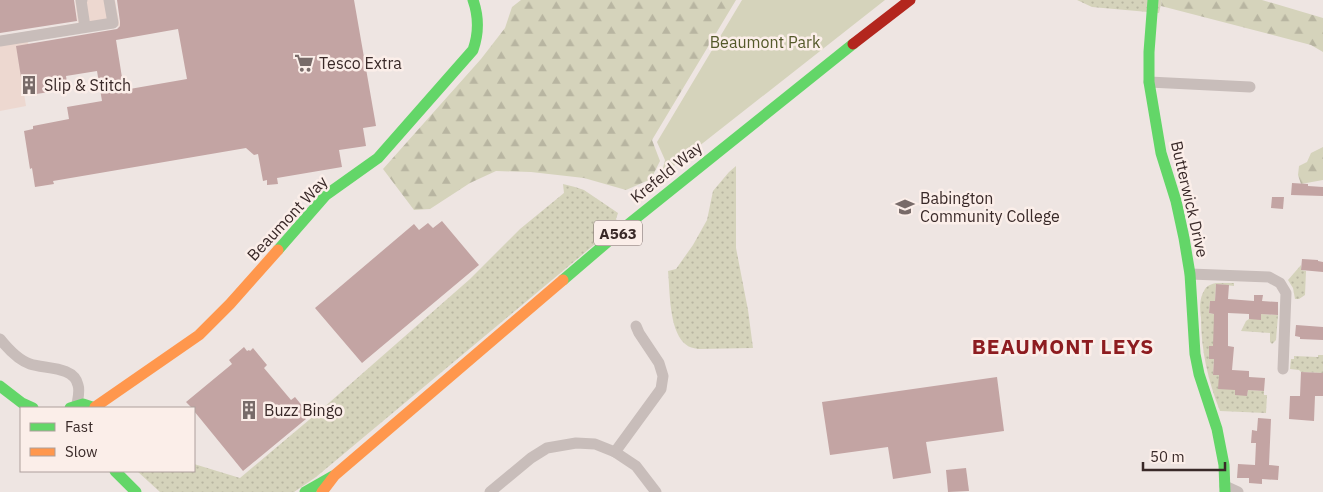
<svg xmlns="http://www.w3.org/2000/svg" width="1323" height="492" font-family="'IBM Plex Sans',sans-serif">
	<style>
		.grass { fill: url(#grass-dots) }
		.forest { fill: url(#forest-firs) }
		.green { fill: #d5d3bb }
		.plaza { fill: #edd8d0 }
		.building { fill: #c3a4a3; fill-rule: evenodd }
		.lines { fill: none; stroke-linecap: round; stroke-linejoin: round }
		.street { stroke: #c8bdba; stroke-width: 11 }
		.fast { stroke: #63d668; stroke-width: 11 }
		.slow { stroke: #ff974d; stroke-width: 11 }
		.jam { stroke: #b3261e; stroke-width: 11 }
		.labels { text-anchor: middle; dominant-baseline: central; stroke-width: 5; stroke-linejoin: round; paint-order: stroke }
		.shield { fill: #fbeee9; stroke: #736462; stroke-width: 1 }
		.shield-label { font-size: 15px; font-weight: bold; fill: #392928 }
		.park-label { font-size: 16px; fill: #54592a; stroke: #fbeee9 }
		.poi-label { font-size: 16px; fill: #392928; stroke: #fbeee9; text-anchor: start }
		.street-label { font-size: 16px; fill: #392928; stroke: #fbeee9 }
		.district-label { font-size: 21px; font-weight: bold; letter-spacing: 1px; fill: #8d1c20; stroke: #fbeee9 }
	</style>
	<defs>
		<pattern id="grass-dots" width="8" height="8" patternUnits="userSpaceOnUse" patternTransform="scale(1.25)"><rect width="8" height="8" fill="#d5d3bb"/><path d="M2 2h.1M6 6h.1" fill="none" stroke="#b8b5a1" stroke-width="1.8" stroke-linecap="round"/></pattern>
		<pattern id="forest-firs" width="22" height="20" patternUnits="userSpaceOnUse" patternTransform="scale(1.25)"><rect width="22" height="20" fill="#d5d3bb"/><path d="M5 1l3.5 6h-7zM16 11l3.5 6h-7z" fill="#b8b5a1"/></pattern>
	</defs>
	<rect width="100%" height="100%" fill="#eee5e2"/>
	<g class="grass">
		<polygon points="1077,0 1162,0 1159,13 1092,7"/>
		<path d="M736,166v82l12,62 5,38 -55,1c-5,-1 -10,-2 -14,-6 -15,-15 -14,-51 -16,-72l8,-2 17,-24 14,-25 6,-29 16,-19z"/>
		<polygon points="563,184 575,187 584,190 618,213 616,219 619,224 316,477 294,492 160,492 137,471 194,471 194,464 240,478 322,409 470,279 520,229 564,193"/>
		<polygon points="1301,265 1301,270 1306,271 1305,295 1299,299 1295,299 1293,288 1288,280"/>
		<path d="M1216,283h18v3l-18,-2 -1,17h-5l-1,12 5,1v32h-5v12l5,1 -1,16h6l16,15v5h12l1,-5 16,1v4h3l-1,18 -46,-2c-12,-30 -19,-61 -19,-93 -1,-9 -2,-19 3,-27 2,-5 7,-7 12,-8z"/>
		<polygon points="1261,314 1278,315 1276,340 1272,344 1270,342 1270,333 1241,331 1246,321 1249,319 1261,319"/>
		<polygon points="1318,355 1323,355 1323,373 1301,372 1299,370 1290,369 1291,359 1294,359 1294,356 1318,357"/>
	</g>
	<g class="forest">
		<polygon points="521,0 736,0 652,140 660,161 651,179 626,190 584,178 531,172 496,171 470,183 430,209 414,210 383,169 481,59 505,28 512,7"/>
		<polygon points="1162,0 1262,0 1323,18 1323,52 1311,45 1161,6"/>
		<polygon points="1323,147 1323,180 1301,184 1298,175 1299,166 1307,162 1311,153"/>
	</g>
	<polygon class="green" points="742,0 885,0 661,176 665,160 657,142"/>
	<polygon class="plaza" points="75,0 115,0 120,26 28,42 29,47 17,49 26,106 0,111 0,36 78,23"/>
	<g class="building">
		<polygon points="0,0 74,0 77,21 0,33"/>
		<path d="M117,0h237l22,126 -13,2 3,18 -27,4 3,17 -65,11 1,6 -11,1v-5l-4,1 -5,-27 -4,1 -8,-7 -193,33 1,3 -19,3 -3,-19 -2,1 -6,-38 9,-2v-3l36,-7 -2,-12 35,-6 -5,-30 -31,5 2,13 -44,7 -8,-50 101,-17 3,-3v-4zM178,29l9,50 -63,11 -8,-50z"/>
		<polygon points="1292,183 1308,184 1308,186 1323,187 1323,196 1291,195"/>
		<polygon points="1272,197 1284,197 1283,209 1271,208"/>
		<polygon points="442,221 479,265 362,363 315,308 414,224 419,230 428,223 433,228"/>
		<polygon points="1302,259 1318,260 1318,261 1323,262 1323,272 1301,270"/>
		<polygon points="1216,284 1229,285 1228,299 1254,301 1254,295 1263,295 1262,301 1278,302 1278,315 1261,314 1261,320 1249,319 1249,314 1228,313 1228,346 1234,347 1232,370 1249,371 1249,377 1265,378 1264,391 1248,390 1247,396 1235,395 1235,390 1218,389 1219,375 1213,375 1214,359 1209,359 1209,346 1213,346 1214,314 1209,313 1210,301 1215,301"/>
		<polygon points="1296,325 1323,327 1323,340 1300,339 1300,337 1295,336"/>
		<polygon points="244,347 247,351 249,350 250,351 253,348 267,365 264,368 291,400 295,397 308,413 304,417 306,419 243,471 194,411 194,408 192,408 186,402 232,364 229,360"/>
		<polygon points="1301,372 1323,373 1323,396 1315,396 1314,421 1289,419 1290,396 1300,396"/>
		<polygon points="997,377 1004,431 926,442 931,473 893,479 888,447 830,455 822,402"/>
		<polygon points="1258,418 1271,419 1269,465 1279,466 1278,480 1262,479 1262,484 1249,483 1249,478 1237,478 1238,464 1255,465 1256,443 1251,443 1252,430 1257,431"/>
		<polygon points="966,468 969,491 948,492 946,470"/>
	</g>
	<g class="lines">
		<g class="street">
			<polyline points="82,0 81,0 85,27"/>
			<polyline points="0,41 113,23 109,0"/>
			<polyline points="1149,82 1250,87"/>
			<polyline points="1190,274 1269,277 1280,283 1286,293 1283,369"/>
			<path d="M0,339c8,10 18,21 30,25 15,5 44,2 48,21 2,6 0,13 -1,19"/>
			<polyline points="615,452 661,389 663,376 659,363 639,333 636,326"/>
			<polyline points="1225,486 1238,492"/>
			<polyline points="490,492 531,458 547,448 576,443 595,444 615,452 636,466 656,492"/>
		</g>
		<g class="fast">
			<polyline points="1153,0 1149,52 1149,82 1161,153 1176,201 1184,238 1190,274 1195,354 1199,374 1217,429 1224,465 1225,492"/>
			<path d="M278,250l48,-55 52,-37 95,-108c6,-17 6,-33 0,-50"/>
			<polyline points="563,280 625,227 853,44"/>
			<polyline points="0,386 22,403 33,408"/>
			<polyline points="70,408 83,404 95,408"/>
			<polyline points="115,471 136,492"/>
			<polyline points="305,492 333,476"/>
		</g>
		<g class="slow">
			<polyline points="95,407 199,335 230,304 278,250"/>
			<polyline points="322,492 335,475 563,280"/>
		</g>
		<polyline class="jam" points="853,44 910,0"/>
	</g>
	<defs>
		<g id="supermarket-bare" transform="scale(1.5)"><path d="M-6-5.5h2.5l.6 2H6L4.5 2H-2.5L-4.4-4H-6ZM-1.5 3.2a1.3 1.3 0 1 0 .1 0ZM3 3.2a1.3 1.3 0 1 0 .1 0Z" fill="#786b69" stroke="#fbeee9" stroke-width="2.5" paint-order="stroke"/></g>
		<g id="building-bare" transform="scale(1.5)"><path d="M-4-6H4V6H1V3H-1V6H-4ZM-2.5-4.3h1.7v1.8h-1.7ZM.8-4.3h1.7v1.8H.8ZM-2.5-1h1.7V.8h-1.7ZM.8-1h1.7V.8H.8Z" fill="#786b69" stroke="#fbeee9" stroke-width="2.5" paint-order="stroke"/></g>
		<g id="school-bare" transform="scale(1.5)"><path d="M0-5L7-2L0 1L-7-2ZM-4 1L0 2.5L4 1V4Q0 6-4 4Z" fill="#786b69" stroke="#fbeee9" stroke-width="2.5" paint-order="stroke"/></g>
	</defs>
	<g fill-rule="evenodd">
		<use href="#supermarket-bare" x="304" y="63"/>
		<use href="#building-bare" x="29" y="85"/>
		<use href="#school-bare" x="905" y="207"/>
		<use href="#building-bare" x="249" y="410"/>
	</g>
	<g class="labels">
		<rect class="shield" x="594" y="220.5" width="48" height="25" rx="4"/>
		<g class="shield-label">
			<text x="618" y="233">A563</text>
		</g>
		<g class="park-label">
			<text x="765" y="42">Beaumont Park</text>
		</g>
		<g class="poi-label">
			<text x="319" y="63">Tesco Extra</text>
			<text x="44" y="85">Slip &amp; Stitch</text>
			<text x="920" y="198">Babington<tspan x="920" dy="18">Community College</tspan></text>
			<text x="264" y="410">Buzz Bingo</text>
		</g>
		<g class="street-label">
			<text transform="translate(666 172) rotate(-39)">Krefeld Way</text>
			<text transform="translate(1190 199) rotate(77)">Butterwick Drive</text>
			<text transform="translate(287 218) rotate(-47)">Beaumont Way</text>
		</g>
		<g class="district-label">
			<text x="1063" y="346">BEAUMONT LEYS</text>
		</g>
	</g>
	<rect x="20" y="407" width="175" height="65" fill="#fbeee9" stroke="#ad9f9c"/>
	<rect x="30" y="423" width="25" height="8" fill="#63d668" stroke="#ad9f9c"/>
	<text x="65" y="432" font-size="15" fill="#392928">Fast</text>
	<rect x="30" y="448" width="25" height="8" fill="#ff974d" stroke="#ad9f9c"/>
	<text x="65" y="457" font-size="15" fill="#392928">Slow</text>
	<path d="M1143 462v8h82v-8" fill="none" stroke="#392928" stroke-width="2.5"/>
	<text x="1150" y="462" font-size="15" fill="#392928" stroke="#fbeee9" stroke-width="4" paint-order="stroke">50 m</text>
</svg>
